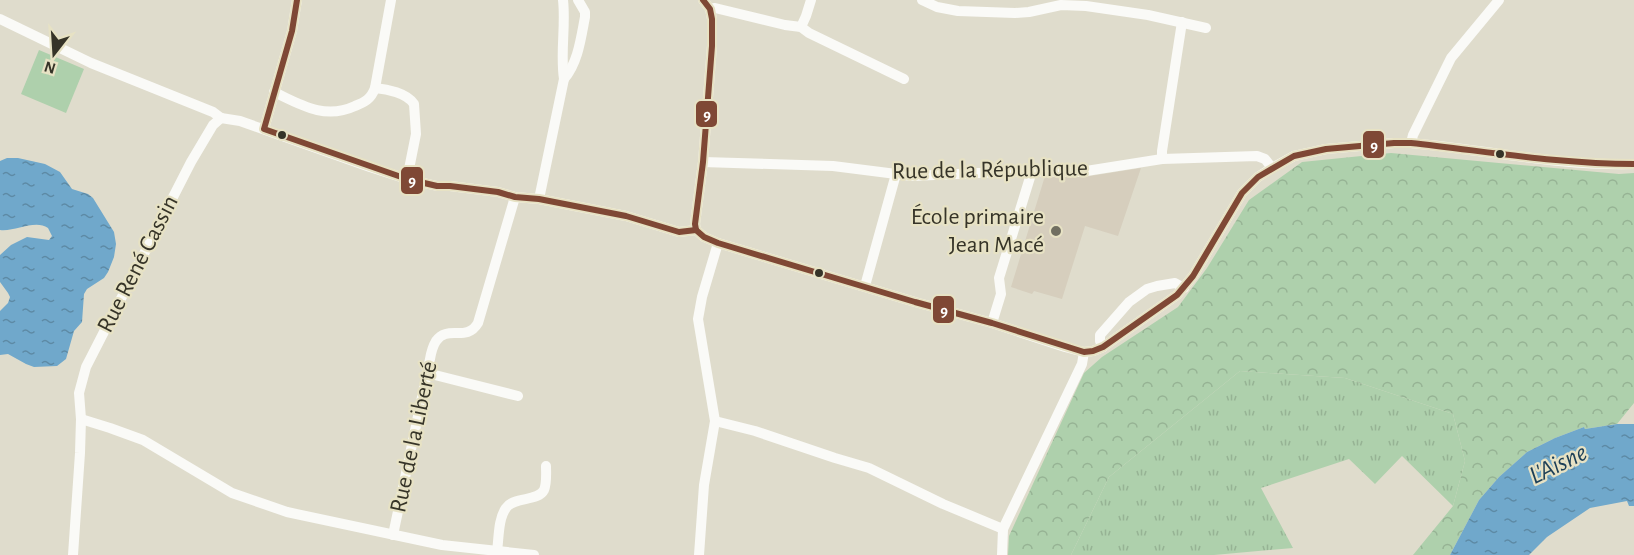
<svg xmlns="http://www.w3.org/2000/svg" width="1634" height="555" font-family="'Alegreya Sans',sans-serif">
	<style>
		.education { fill: #d6cebd }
		.grass { fill: url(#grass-tufts) }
		.forest { fill: url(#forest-crowns) }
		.pitch { fill: #aed0ac }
		.water { fill: url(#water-ripples) }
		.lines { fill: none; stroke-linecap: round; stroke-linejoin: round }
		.minor { stroke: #fafaf7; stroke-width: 10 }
		.bus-1-casing { stroke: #e7e2c4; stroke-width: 10 }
		.bus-1 { stroke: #7f4835; stroke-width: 6 }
		.bus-dot { fill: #363428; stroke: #e7e2c4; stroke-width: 2 }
		.poi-dot { fill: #716f61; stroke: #e7e2c4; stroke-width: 2 }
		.labels { text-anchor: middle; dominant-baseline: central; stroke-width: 4.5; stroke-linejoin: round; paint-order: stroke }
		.street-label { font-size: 24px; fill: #363428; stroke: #e7e2c4 }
		.poi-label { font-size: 24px; fill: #363428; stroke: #e7e2c4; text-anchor: end }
		.water-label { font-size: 26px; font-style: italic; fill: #1c3f57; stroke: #e7e2c4 }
		.line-badge { stroke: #e7e2c4; stroke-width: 2 }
		.badge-label { font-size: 16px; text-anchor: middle; font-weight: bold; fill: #fff }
	</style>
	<defs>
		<pattern id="grass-tufts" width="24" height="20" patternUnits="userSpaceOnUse" patternTransform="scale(1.5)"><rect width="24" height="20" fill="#aed0ac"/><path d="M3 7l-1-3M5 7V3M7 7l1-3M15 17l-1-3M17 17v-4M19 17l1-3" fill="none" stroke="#96b394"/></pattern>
		<pattern id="forest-crowns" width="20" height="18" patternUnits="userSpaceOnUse" patternTransform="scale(1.5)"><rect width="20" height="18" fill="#aed0ac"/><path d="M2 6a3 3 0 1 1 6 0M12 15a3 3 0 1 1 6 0" fill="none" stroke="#96b394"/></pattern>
		<pattern id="water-ripples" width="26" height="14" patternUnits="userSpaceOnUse" patternTransform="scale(1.5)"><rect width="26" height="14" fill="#70a8cb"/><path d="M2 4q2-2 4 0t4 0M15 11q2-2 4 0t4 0" fill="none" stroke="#5d8aa5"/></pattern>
	</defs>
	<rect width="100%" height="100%" fill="#dfdccc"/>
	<polygon class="education" points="1141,168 1118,236 1085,226 1062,299 1034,291 1032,294 1011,287 1045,176 1084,177"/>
	<polygon class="grass" points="1240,371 1345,378 1453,414 1465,461 1453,506 1402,456 1375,484 1349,459 1261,488 1293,548 1214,555 1071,555 1109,477"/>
	<polygon class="forest" points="1391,153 1619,174 1634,173 1634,403 1617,424 1585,429 1584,427 1555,438 1527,452 1499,477 1479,500 1450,555 1413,555 1453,506 1465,461 1453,414 1345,378 1240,371 1109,477 1071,555 1008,555 1009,536 1084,373 1102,357 1178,307 1207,268 1249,200 1302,162"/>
	<polygon class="pitch" points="39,50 84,69 66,113 21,94"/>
	<g class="water">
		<path d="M7,158h11l27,6 15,8 12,17 16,5 5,4 21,34 2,12 -2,13 -6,15 -4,6 -17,11 -3,5 -2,28 -8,9 -8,28 -9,7 -23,1 -8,-3 -18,-10 -8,1v-44l8,-8 2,-6 -2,-4 -8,-11v-27l11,-10 16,-8 22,3 3,-4 -4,-8c-13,-9 -33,4 -48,2v-69z"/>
		<polygon points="1617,424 1634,424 1634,506 1629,506 1627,501 1590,508 1547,537 1529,555 1450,555 1479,500 1499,477 1527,452 1555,438 1584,427 1585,429"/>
	</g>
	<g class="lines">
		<g class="minor">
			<polyline points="922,0 937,7 958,11 1015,13 1029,12 1061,5 1086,6 1148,15 1206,28"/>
			<polyline points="710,9 715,8 785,25 801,27 809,33 904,79"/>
			<polyline points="0,19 91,63 213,112 221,118"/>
			<polyline points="801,27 806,16 811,0"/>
			<path d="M564,79c14,-16 17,-41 21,-62v-5l-7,-12"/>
			<path d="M375,88c12,1 32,5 39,16l2,30 -9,45"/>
			<path d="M274,92c27,13 51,28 81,14 10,-4 16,-7 20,-18l16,-88"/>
			<polyline points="221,118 240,121 370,167 407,179 437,186 450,186 498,192 515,197 539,199 626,216 679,232 696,230"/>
			<polyline points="264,129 292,31 297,0"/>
			<polyline points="1411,143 1413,135 1451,58 1499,0"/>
			<polyline points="1162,159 1162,151 1182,22"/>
			<polyline points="703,162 833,166 912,176 1022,171 1080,172 1162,159 1257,156 1265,159 1272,168"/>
			<path d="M539,199l25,-120c-4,-26 2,-53 -1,-79"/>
			<path d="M696,230l8,7 14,6 197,59 77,21 73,24 19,5 9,-1 10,-4 74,-52 16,-19 49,-83 16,-16 14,-9 22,-12 32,-7 68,-6h17c73,7 150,23 223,21"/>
			<polyline points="696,230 695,224 703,162 712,46 712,19 710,9 703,0"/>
			<polyline points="865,286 896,174"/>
			<polyline points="992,323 1001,294 999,278 1032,171"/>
			<polyline points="1103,347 1100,341 1100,335 1129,302 1147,289 1157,286 1175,283 1184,288"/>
			<polyline points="427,373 518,396"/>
			<polyline points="81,419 110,428 143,440 232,493 287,512 442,545 534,555"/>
			<polyline points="715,421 755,431 835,458 869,468 943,504 1003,529"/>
			<path d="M393,535l37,-176c1,-6 3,-13 6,-18 12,-17 30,2 42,-18l37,-126"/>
			<path d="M497,551c2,-13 1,-32 9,-43 8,-12 32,-6 38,-18 3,-7 2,-17 2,-24"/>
			<polyline points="73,555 80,453 81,419 79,393 86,367 191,162 213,125 221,118"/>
			<polyline points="699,555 704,485 715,421 698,319 702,297 718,243"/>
			<polyline points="1002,555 1003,529 1082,364 1084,352"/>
		</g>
		<g class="bus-1-casing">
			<g id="bus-1">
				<polyline points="297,0 292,31 264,129 407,179 437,186 450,186 498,192 515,197 539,199 626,216 679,232 696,230"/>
				<path d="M696,230l8,7 14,6 197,59 77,21 92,29 9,-1 10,-4 74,-52 16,-19 49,-83 16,-16 36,-21 32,-7 68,-6h17c74,8 148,21 223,21"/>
				<polyline points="696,230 695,224 703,162 712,46 712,19 710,9 703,0"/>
			</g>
		</g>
		<use href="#bus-1" class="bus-1"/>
	</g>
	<g class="bus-dot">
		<circle cx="282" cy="135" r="5"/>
		<circle cx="1500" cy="154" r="5"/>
		<circle cx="819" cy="273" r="5"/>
	</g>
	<circle class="poi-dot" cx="1056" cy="231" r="6"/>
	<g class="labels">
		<g class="street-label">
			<text transform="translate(990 170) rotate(-1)">Rue de la République</text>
			<text transform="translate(138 264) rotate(-63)">Rue René Cassin</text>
			<text transform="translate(414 437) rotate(-78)">Rue de la Liberté</text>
		</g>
		<g class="poi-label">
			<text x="1044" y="217">École primaire<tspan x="1044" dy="28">Jean Macé</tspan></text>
		</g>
		<g class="water-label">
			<text transform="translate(1558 464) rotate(-26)">L'Aisne</text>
		</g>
	</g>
	<g class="line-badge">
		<rect x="695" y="100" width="23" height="28" rx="6" fill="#7f4835"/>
		<rect x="1362" y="130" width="23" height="29" rx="6" fill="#7f4835"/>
		<rect x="400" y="166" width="24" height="29" rx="6" fill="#7f4835"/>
		<rect x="932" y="295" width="23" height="29" rx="6" fill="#7f4835"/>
	</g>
	<g class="badge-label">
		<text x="707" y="120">9</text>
		<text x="1374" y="151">9</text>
		<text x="412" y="186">9</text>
		<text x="944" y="316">9</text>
	</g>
	<g transform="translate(54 54) rotate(197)" stroke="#e7e2c4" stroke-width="4.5" paint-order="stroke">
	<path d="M0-4.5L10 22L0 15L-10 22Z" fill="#363428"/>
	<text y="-9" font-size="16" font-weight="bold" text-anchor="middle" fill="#363428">N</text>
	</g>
</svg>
